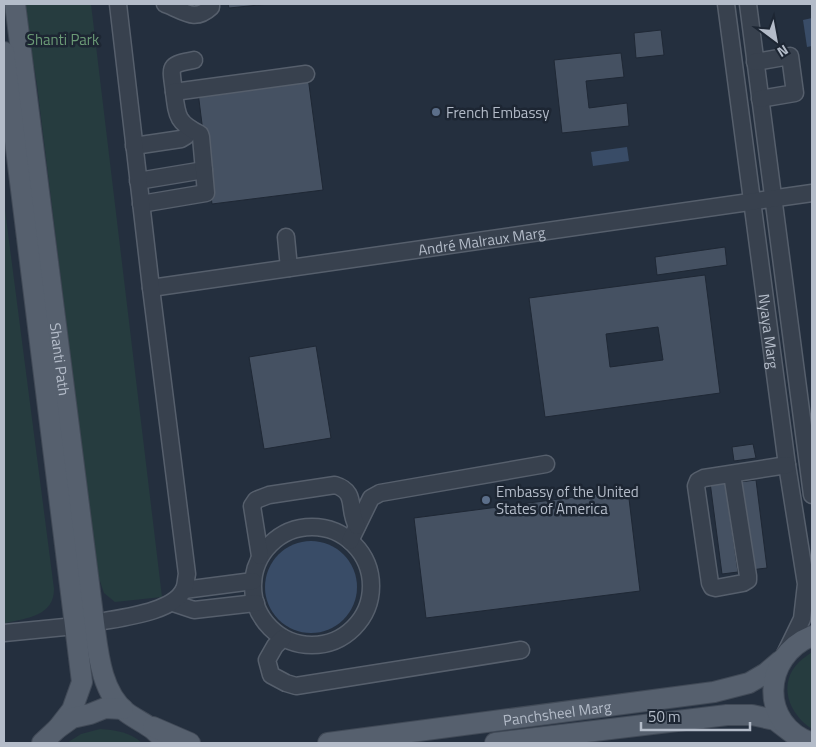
<svg xmlns="http://www.w3.org/2000/svg" width="816" height="747" font-family="'Titillium Web',sans-serif">
	<style>
		.green { fill: #263c3f }
		.water { fill: #394c67 }
		.building { fill: #455162; stroke: #1f2835; fill-rule: evenodd }
		.lines { fill: none; stroke-linecap: round; stroke-linejoin: round }
		.minor-casing { stroke: #565f6c; stroke-width: 19 }
		.major-casing { stroke: #414a57; stroke-width: 22 }
		.minor { stroke: #38414e; stroke-width: 16 }
		.major { stroke: #56606e; stroke-width: 20 }
		.service-dot { fill: #5c6f8a; stroke: #1d2633; stroke-width: 2 }
		.labels { text-anchor: middle; dominant-baseline: central; stroke-width: 5; stroke-linejoin: round; paint-order: stroke }
		.park-label { font-size: 15px; fill: #6b9a76; stroke: #1d2633 }
		.poi-label { font-size: 15px; fill: #b4bcc9; stroke: #1d2633; text-anchor: start }
		.street-label { font-size: 15px; fill: #b4bcc9; stroke: #1d2633 }
	</style>
	<rect width="100%" height="100%" fill="#242f3e"/>
	<g class="green">
		<polygon points="24,4 91,4 162,597 115,602 104,593 99,578 89,506 37,85"/>
		<path d="M4,202l50,387c0,27 -27,29 -48,34h-2z"/>
		<path d="M812,652v77c-23,-15 -35,-45 -13,-67 4,-4 9,-7 13,-10z"/>
		<path d="M100,729c15,1 30,3 42,14h-75l14,-9z"/>
	</g>
	<g class="water">
		<polygon points="812,18 812,46 807,47 803,20"/>
		<polygon points="627,147 629,161 593,166 591,152"/>
		<circle cx="311" cy="587" r="46"/>
	</g>
	<g class="building">
		<polygon points="228,4 269,4 229,8"/>
		<polygon points="661,30 664,55 636,58 634,33"/>
		<polygon points="621,53 624,77 586,81 589,108 627,103 629,126 562,133 554,60"/>
		<polygon points="308,77 323,190 212,204 198,92"/>
		<polygon points="725,247 727,265 657,275 655,257"/>
		<path d="M705,275l15,118 -175,24 -16,-119zM658,327l5,33 -53,7 -4,-33z"/>
		<polygon points="316,346 331,438 264,449 249,357"/>
		<polygon points="753,444 756,458 734,461 732,447"/>
		<polygon points="725,480 738,572 722,574 710,482"/>
		<polygon points="756,480 767,568 750,570 739,482"/>
		<polygon points="628,490 640,591 426,618 414,518"/>
	</g>
	<g class="lines">
		<g class="minor-casing">
			<g id="minor">
				<path d="M165,4c18,6 29,19 46,3v-3"/>
				<path id="s1" d="M726,4l61,461 19,119 -4,35 -17,35"/>
				<polyline points="748,4 812,495"/>
				<polyline points="755,62 790,56 795,93 760,99"/>
				<path d="M174,92c-3,-26 -7,-27 20,-32"/>
				<polyline points="134,146 181,139 186,136 190,130"/>
				<polyline points="138,181 204,170"/>
				<path d="M141,204l65,-11 -5,-56 -1,-3c-23,-11 -23,-18 -26,-42l132,-18"/>
				<polyline points="286,237 289,268"/>
				<path id="s2" d="M151,288l661,-95"/>
				<polyline points="732,474 748,576 748,580 743,583 716,588 712,587 710,583 696,486 698,481 704,478 787,465"/>
				<circle cx="312" cy="586" r="59"/>
				<polyline points="350,541 371,498 380,493 546,464"/>
				<path d="M260,556l-8,-50 4,-6 13,-5 66,-10c23,7 12,24 22,41"/>
				<polyline points="184,590 253,581"/>
				<polyline points="173,603 194,610 256,603"/>
				<path d="M94,623c23,-5 80,-10 90,-34 2,-4 2,-11 3,-15l-36,-286 -33,-284"/>
				<polyline points="4,633 75,626"/>
				<polyline points="283,638 275,646 267,660 271,675 286,683 296,686 521,650"/>
			</g>
		</g>
		<g class="major-casing">
			<g id="major">
				<path id="s3" d="M15,4l79,619c4,29 7,69 32,89 16,12 27,13 39,31"/>
				<polyline points="4,52 82,682 72,710 58,728"/>
				<polyline points="153,727 190,743"/>
				<polyline points="42,743 58,728 72,718 90,714 105,708 123,709"/>
				<path id="s4" d="M328,743l386,-51 35,-9 17,-10 14,-12"/>
				<polyline points="495,743 727,715 752,715 775,720 796,736"/>
				<path d="M812,743c-53,-18 -50,-87 0,-107"/>
			</g>
		</g>
		<use href="#minor" class="minor"/>
		<use href="#major" class="major"/>
	</g>
	<g class="service-dot">
		<circle cx="436" cy="112" r="5"/>
		<circle cx="486" cy="500" r="5"/>
	</g>
	<g class="labels">
		<g class="park-label">
			<text x="63" y="39">Shanti Park</text>
		</g>
		<g class="poi-label">
			<text x="446" y="112">French Embassy</text>
			<text x="496" y="491">Embassy of the United<tspan x="496" dy="17">States of America</tspan></text>
		</g>
		<g class="street-label">
			<text stroke="none"><textPath href="#s2" startOffset="334">André Malraux Marg</textPath></text>
			<text stroke="none"><textPath href="#s1" startOffset="330">Nyaya Marg</textPath></text>
			<text stroke="none"><textPath href="#s3" startOffset="358">Shanti Path</textPath></text>
			<text stroke="none"><textPath href="#s4" startOffset="231">Panchsheel Marg</textPath></text>
		</g>
	</g>
	<rect width="816" height="747" fill="none" stroke="#b4bcc9" stroke-width="10"/>
	<g transform="translate(776 40) rotate(148)" stroke="#1d2633" stroke-width="4" paint-order="stroke">
	<path d="M0-4L9 19L0 12L-9 19Z" fill="#b4bcc9"/>
	<text y="-8" font-size="14" font-weight="bold" text-anchor="middle" fill="#b4bcc9">N</text>
	</g>
	<path d="M641 722v8h109v-8" fill="none" stroke="#b4bcc9" stroke-width="2.5"/>
	<text x="648" y="722" font-size="15" fill="#b4bcc9" stroke="#1d2633" stroke-width="4" paint-order="stroke">50 m</text>
</svg>
